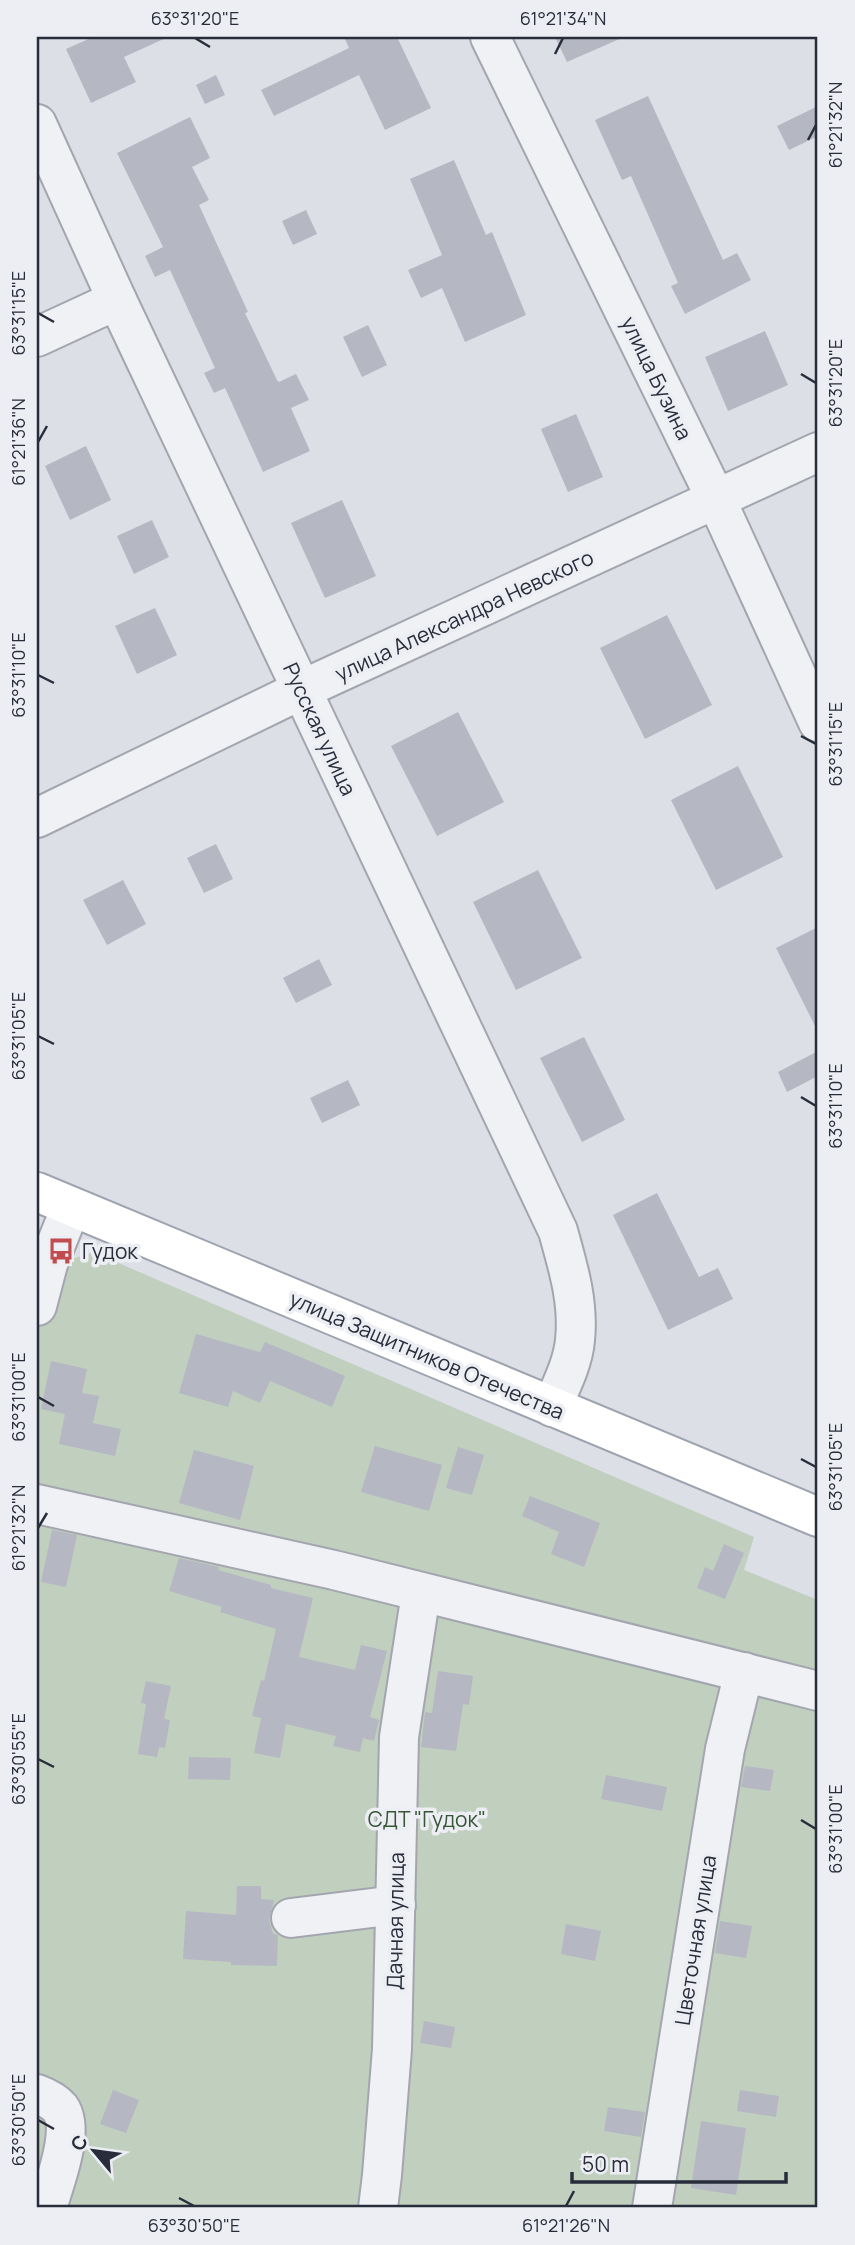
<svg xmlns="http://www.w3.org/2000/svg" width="855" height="2245" font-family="Manrope,sans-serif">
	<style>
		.green { fill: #c1cfbf }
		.building { fill: #b5b8c2 }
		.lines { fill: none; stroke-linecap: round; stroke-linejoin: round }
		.minor-casing { stroke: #a3a6af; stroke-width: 42 }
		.major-casing { stroke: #9ea3b0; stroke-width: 42 }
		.minor { stroke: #eff1f4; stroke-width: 38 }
		.major { stroke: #fff; stroke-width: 38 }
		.ticks { fill: none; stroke: #282d3b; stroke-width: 2.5 }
		.labels { text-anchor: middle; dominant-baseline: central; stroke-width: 7; stroke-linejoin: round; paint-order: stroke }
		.street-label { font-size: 21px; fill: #282d3b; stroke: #eceef3 }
		.poi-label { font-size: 21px; fill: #282d3b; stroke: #eceef3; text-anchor: start }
		.park-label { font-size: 21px; fill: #395537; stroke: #eceef3 }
		.neatline { fill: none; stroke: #282d3b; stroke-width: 2.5 }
		.ticks-label { font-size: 18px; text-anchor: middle; fill: #282d3b }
	</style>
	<rect width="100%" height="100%" fill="#dddfe6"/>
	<polygon class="green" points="93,1252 754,1537 744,1570 818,1600 818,2208 37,2208 37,1290 57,1264"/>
	<g class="building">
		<polygon points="93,37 168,37 124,57 136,82 91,103 66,49"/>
		<polygon points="344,37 397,37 431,108 385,130 359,75 274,116 261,90 349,48"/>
		<polygon points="555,37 624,37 567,62"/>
		<polygon points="216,75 225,95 205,104 196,85"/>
		<polygon points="648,96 723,260 737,253 751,280 685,314 671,286 678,283 631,176 622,180 595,120"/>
		<polygon points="818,106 818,136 789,150 777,126"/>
		<polygon points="190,117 210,158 192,167 209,200 199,205 248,312 245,313 277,380 279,382 296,374 309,400 291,408 310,451 263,472 225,388 214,393 204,373 215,368 170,270 155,277 145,256 163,247 117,153"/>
		<polygon points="454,160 486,235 492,232 526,315 465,342 442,288 421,298 408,270 442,255 410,179"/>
		<polygon points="306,210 317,234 293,245 282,221"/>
		<polygon points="368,325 387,365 362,377 343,337"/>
		<polygon points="765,331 788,385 728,411 705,357"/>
		<polygon points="576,414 603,477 568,492 541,429"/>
		<polygon points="86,446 111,500 70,520 45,466"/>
		<polygon points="342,500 376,576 325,598 291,523"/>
		<polygon points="152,520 169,557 134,574 117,536"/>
		<polygon points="155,608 177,655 137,674 115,626"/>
		<polygon points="667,615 712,705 645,739 600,648"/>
		<polygon points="458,712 504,802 437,836 391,746"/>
		<polygon points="738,766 783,857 716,890 671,800"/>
		<polygon points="216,844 233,879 204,893 187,858"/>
		<polygon points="538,870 582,958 516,990 473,902"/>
		<polygon points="123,880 146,924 107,945 83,900"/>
		<polygon points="818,927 818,1032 776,948"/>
		<polygon points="319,959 332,985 296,1003 283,978"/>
		<polygon points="584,1037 625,1120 582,1142 540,1058"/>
		<polygon points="818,1051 818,1076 787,1092 778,1072"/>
		<polygon points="348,1080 360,1105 322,1123 310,1098"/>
		<polygon points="657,1193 699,1277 718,1268 733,1299 668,1330 613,1215"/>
		<polygon points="196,1334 260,1352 265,1342 345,1376 332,1407 270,1381 260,1403 233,1391 228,1407 179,1393"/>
		<polygon points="51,1361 87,1369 82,1393 99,1396 93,1423 121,1429 115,1456 59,1444 65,1414 41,1409"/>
		<polygon points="375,1446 442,1465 429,1511 361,1492"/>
		<polygon points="458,1447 484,1455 472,1495 446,1488"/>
		<polygon points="194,1450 254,1466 240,1520 179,1503"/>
		<polygon points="530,1496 600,1523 584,1567 551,1554 559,1532 522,1516"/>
		<polygon points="52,1530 77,1535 66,1587 41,1582"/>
		<polygon points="724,1544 744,1553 725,1599 697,1588 705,1567 713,1571"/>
		<polygon points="179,1558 219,1567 218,1570 271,1585 271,1588 313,1598 299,1657 355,1670 361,1645 387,1651 370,1717 379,1720 374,1741 363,1738 360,1752 333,1746 336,1736 286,1724 280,1758 254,1753 261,1718 252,1716 261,1680 264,1681 276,1629 220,1612 222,1607 169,1591"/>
		<polygon points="438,1671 473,1676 469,1705 463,1704 456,1751 421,1747 425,1712 432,1713"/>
		<polygon points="146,1681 171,1686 164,1719 170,1720 165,1748 159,1747 157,1757 138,1754 146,1704 141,1703"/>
		<polygon points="189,1757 231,1758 230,1780 188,1779"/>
		<polygon points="745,1766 774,1770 770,1791 741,1787"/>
		<polygon points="606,1775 667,1787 662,1811 601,1799"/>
		<polygon points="237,1886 261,1886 261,1899 274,1900 269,1920 273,1934 278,1935 277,1966 231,1965 231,1962 183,1959 186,1911 236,1915"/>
		<polygon points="720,1921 752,1926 746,1958 715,1953"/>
		<polygon points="566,1924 601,1931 595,1961 561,1954"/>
		<polygon points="424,2021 455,2027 451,2048 420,2043"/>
		<polygon points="113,2090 139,2100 126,2133 100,2124"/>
		<polygon points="740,2090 779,2096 776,2117 737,2111"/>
		<polygon points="608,2107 645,2112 641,2137 604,2131"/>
		<polygon points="701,2121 746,2128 736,2195 691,2188"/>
	</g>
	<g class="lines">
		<g class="minor-casing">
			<g id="minor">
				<polyline points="490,37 716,499 818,722"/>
				<path d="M37,124l80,176 441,931c10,36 21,71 17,109 -2,23 -14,46 -23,67"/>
				<polyline points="37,337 117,300"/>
				<polyline points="37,818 301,690 818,452"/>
				<polyline points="37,1306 48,1264 71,1207"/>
				<polyline points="37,1504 334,1570 818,1691"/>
				<polyline points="291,1918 396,1905"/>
				<path d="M37,2094c8,3 17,7 23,14 16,22 -6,76 -13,100"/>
				<polyline points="378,2208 382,2175 392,2049 399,1737 421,1593"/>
				<polyline points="652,2208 725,1749 744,1672"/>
			</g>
		</g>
		<g class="major-casing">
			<polyline id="major" points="37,1192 818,1517"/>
		</g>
		<use href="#minor" class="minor"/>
		<use href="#major" class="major"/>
	</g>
	<path class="ticks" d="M195,38l15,9M555,54l8,-16M808,140l8,-15M38,313l16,9M801,374l15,9M38,442l9,-16M38,675l16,8M801,736l15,8M38,1036l16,8M801,1097l15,9M38,1397l16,9M801,1459l15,8M38,1528l9,-15M38,1759l16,8M801,1820l15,9M38,2120l16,9M179,2198l15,8M566,2206l8,-15"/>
	<defs>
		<g id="bus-bare" transform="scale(2.1)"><path d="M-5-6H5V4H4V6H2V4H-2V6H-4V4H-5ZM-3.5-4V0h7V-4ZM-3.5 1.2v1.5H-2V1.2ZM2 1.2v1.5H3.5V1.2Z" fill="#c14c4f" stroke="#eceef3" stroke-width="2.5" paint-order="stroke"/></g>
	</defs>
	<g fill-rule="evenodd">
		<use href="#bus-bare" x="61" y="1251"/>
	</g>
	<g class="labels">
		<g class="street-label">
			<text transform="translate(657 378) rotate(64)">улица Бузина</text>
			<text transform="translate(464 615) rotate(-25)">улица Александра Невского</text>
			<text transform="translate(320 729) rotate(65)">Русская улица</text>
			<text transform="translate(427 1355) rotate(23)">улица Защитников Отечества</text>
			<text transform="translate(395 1921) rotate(-89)">Дачная улица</text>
			<text transform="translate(695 1940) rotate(-81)">Цветочная улица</text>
		</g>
		<g class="poi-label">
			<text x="82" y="1251">Гудок</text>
		</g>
		<g class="park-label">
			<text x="427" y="1819">СДТ "Гудок"</text>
		</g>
	</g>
	<rect width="855" height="2245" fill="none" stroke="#eceef3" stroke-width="77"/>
	<g transform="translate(94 2151) rotate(299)" stroke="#eceef3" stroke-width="5" paint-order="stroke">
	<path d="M0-5L12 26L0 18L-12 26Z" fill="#282d3b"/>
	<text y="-10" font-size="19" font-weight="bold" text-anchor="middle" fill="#282d3b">С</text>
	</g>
	<path d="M572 2172v10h214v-10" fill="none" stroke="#282d3b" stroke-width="3.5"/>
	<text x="582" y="2172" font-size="21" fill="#282d3b" stroke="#eceef3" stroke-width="5" paint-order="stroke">50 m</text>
	<rect x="38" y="38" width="778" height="2168" class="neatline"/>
	<g class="ticks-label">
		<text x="195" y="25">63°31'20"E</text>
		<text x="563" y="25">61°21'34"N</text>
		<text transform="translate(836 125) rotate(-90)" y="6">61°21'32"N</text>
		<text transform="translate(19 313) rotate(-90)" y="6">63°31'15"E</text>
		<text transform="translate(836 383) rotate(-90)" y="6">63°31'20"E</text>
		<text transform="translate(19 442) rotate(-90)" y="6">61°21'36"N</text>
		<text transform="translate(19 675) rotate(-90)" y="6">63°31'10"E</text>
		<text transform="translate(836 744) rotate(-90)" y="6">63°31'15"E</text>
		<text transform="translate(19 1036) rotate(-90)" y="6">63°31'05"E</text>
		<text transform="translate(836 1106) rotate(-90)" y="6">63°31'10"E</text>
		<text transform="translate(19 1397) rotate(-90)" y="6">63°31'00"E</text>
		<text transform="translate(836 1467) rotate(-90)" y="6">63°31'05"E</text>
		<text transform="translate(19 1528) rotate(-90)" y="6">61°21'32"N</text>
		<text transform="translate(19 1759) rotate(-90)" y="6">63°30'55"E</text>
		<text transform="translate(836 1829) rotate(-90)" y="6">63°31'00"E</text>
		<text transform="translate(19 2120) rotate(-90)" y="6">63°30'50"E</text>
		<text x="194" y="2232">63°30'50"E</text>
		<text x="566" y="2232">61°21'26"N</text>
	</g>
</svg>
